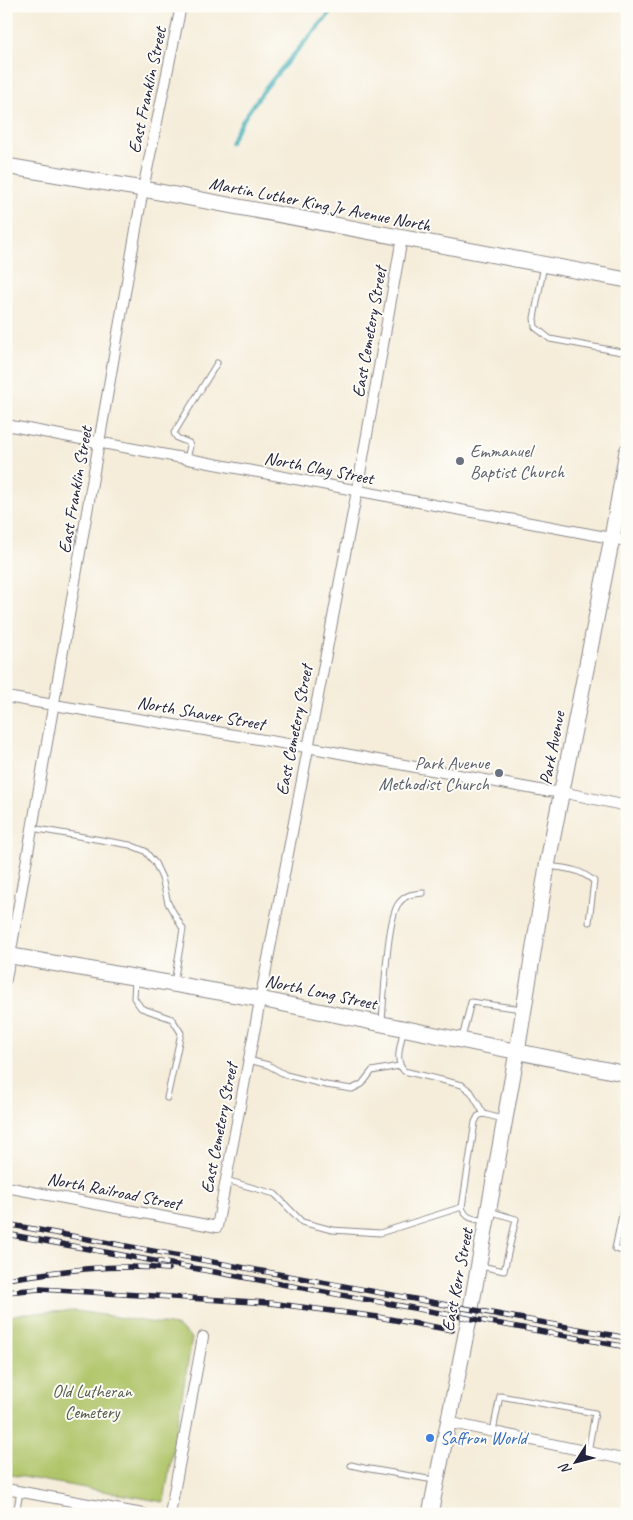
<svg xmlns="http://www.w3.org/2000/svg" width="633" height="1520" font-family="Caveat,sans-serif">
	<style>
		.green { fill: #afc468; stroke: #687352 }
		.lines { fill: none; stroke-linecap: round; stroke-linejoin: round }
		.stream { stroke: #3daeb7; stroke-width: 4 }
		.lane-casing { stroke: #8c888a; stroke-width: 7 }
		.street-casing { stroke: #8c888a; stroke-width: 12 }
		.secondary-casing { stroke: #8c888a; stroke-width: 17 }
		.lane { stroke: #fff; stroke-width: 5 }
		.street { stroke: #fff; stroke-width: 10 }
		.secondary { stroke: #fff; stroke-width: 15 }
		.rail-casing { stroke: #22223b; stroke-width: 5.5 }
		.rail { stroke: #fdfcf7; stroke-width: 4; stroke-dasharray: 11; stroke-linecap: butt }
		.worship-dot { fill: #6b7280; stroke: #fdfcf7; stroke-width: 2 }
		.shop-dot { fill: #3f7fe0; stroke: #fdfcf7; stroke-width: 2 }
		.labels { text-anchor: middle; dominant-baseline: central; stroke-width: 4; stroke-linejoin: round; paint-order: stroke }
		.street-label { font-size: 18px; fill: #22223b; stroke: #fdfcf7 }
		.worship-label { font-size: 18px; fill: #5b616d; stroke: #fdfcf7; text-anchor: start }
		.park-label { font-size: 18px; fill: #535b4b; stroke: #fdfcf7 }
		.shop-label { font-size: 18px; fill: #366cbe; stroke: #fdfcf7; text-anchor: start }
	</style>
	<rect width="100%" height="100%" fill="#fdfcf7"/>
	<filter id="ink" filterUnits="userSpaceOnUse"><feTurbulence type="fractalNoise" baseFrequency=".02" numOctaves="2"/><feDisplacementMap in="SourceGraphic" scale="10" xChannelSelector="R" yChannelSelector="G"/><feConvolveMatrix kernelMatrix="1 2 1 2 8 2 1 2 1" color-interpolation-filters="sRGB"/></filter>
	<filter id="wash" filterUnits="userSpaceOnUse"><feTurbulence type="fractalNoise" baseFrequency=".0096" numOctaves="4" result="noise"/><feDisplacementMap in="SourceGraphic" scale="20" xChannelSelector="R" yChannelSelector="G"/><feGaussianBlur stdDeviation="1.12" result="paint"/><feColorMatrix in="noise" values="0 0 0 0 0 0 0 0 0 0 0 0 0 0 0 0 0 1.4 0 .05"/><feComposite in="paint" operator="in"/></filter>
	<g filter="url(#wash)">
		<rect width="100%" height="100%" fill="#f5edda"/>
		<polygon class="green" points="76,1311 176,1326 192,1338 164,1502 6,1474 6,1317 24,1313"/>
		<g class="lines">
			<path class="stream" d="M230,143c25,-49 65,-89 101,-131l3,-6"/>
		</g>
	</g>
	<g filter="url(#ink)">
		<g class="lines">
			<g class="lane-casing">
				<g id="lane">
					<polyline points="544,265 534,318 535,327 550,339 627,353"/>
					<polyline points="187,459 190,446 189,443 177,438 174,433 217,363"/>
					<polyline points="32,828 130,845 145,851 155,863 162,878 168,903 183,929 174,983"/>
					<path d="M548,866c20,3 29,2 46,15l-5,41"/>
					<polyline points="135,980 134,998 141,1008 172,1019 181,1033 167,1098"/>
					<path d="M382,1021c2,-23 5,-104 17,-118 7,-9 14,-9 24,-10"/>
					<path d="M403,1031c-2,14 -9,29 1,40l58,14 9,7 13,22"/>
					<polyline points="462,1038 471,1002 522,1009"/>
					<polyline points="248,1060 268,1065 286,1075 326,1085 352,1089 362,1084 372,1071 399,1066"/>
					<polyline points="226,1180 275,1194 302,1222 332,1230 380,1233 462,1207"/>
					<polyline points="627,1190 615,1249 627,1252"/>
					<path d="M484,1221c-12,-3 -18,-2 -22,-14l13,-85 3,-6 6,-2 18,5"/>
					<polyline points="481,1266 504,1271 516,1219 489,1211"/>
					<polyline points="493,1431 500,1396 595,1413 588,1452"/>
					<polyline points="351,1465 364,1468 434,1480"/>
					<polyline points="16,1514 20,1492"/>
				</g>
			</g>
			<g class="street-casing">
				<g id="street">
					<polyline points="6,425 627,541"/>
					<polyline points="6,697 318,749 545,791 562,792 627,806"/>
					<polyline points="6,979 143,189 181,6"/>
					<polyline points="6,1187 217,1227 357,491 402,238"/>
					<polyline points="447,1422 627,1460"/>
					<polyline points="6,1489 143,1514"/>
					<polyline points="170,1514 203,1337"/>
				</g>
			</g>
			<g class="secondary-casing">
				<g id="secondary">
					<polyline points="6,166 143,189 627,280"/>
					<polyline points="6,955 260,999 627,1074"/>
					<polyline points="430,1514 469,1319 517,1052 547,866 612,538 627,451"/>
				</g>
			</g>
			<use href="#lane" class="lane"/>
			<use href="#street" class="street"/>
			<use href="#secondary" class="secondary"/>
			<g class="rail-casing">
				<g id="rail">
					<polyline points="6,1224 627,1338"/>
					<polyline points="6,1234 627,1347"/>
					<path d="M6,1279c54,-8 107,-16 162,-10"/>
					<polyline points="6,1292 40,1289 270,1303 378,1317 452,1330"/>
				</g>
			</g>
			<use href="#rail" class="rail"/>
		</g>
	</g>
	<g class="worship-dot">
		<circle cx="460" cy="461" r="5"/>
		<circle cx="499" cy="773" r="5"/>
	</g>
	<circle class="shop-dot" cx="430" cy="1438" r="5"/>
	<g class="labels">
		<g class="street-label">
			<text transform="translate(147 90) rotate(-78)">East Franklin Street</text>
			<text transform="translate(320 204) rotate(11)">Martin Luther King Jr Avenue North</text>
			<text transform="translate(369 332) rotate(-80)">East Cemetery Street</text>
			<text transform="translate(319 468) rotate(11)">North Clay Street</text>
			<text transform="translate(75 490) rotate(-80)">East Franklin Street</text>
			<text transform="translate(201 713) rotate(10)">North Shaver Street</text>
			<text transform="translate(294 730) rotate(-79)">East Cemetery Street</text>
			<text transform="translate(552 748) rotate(-79)">Park Avenue</text>
			<text transform="translate(321 992) rotate(12)">North Long Street</text>
			<text transform="translate(219 1128) rotate(-79)">East Cemetery Street</text>
			<text transform="translate(114 1191) rotate(11)">North Railroad Street</text>
			<text transform="translate(457 1280) rotate(-79)">East Kerr Street</text>
		</g>
		<g class="worship-label">
			<text x="470" y="451">Emmanuel<tspan x="470" dy="21">Baptist Church</tspan></text>
			<text x="489" y="763" text-anchor="end">Park Avenue<tspan x="489" dy="21">Methodist Church</tspan></text>
		</g>
		<g class="park-label">
			<text x="92" y="1391">Old Lutheran<tspan x="92" dy="21">Cemetery</tspan></text>
		</g>
		<g class="shop-label">
			<text x="440" y="1438">Saffron World</text>
		</g>
	</g>
	<rect width="633" height="1520" fill="none" stroke="#fdfcf7" stroke-width="25"/>
	<g transform="translate(576 1462) rotate(234)" stroke="#fdfcf7" stroke-width="4" paint-order="stroke">
	<path d="M0-4L9 19L0 12L-9 19Z" fill="#22223b"/>
	<text y="-8" font-size="14" font-weight="bold" text-anchor="middle" fill="#22223b">N</text>
	</g>
</svg>
